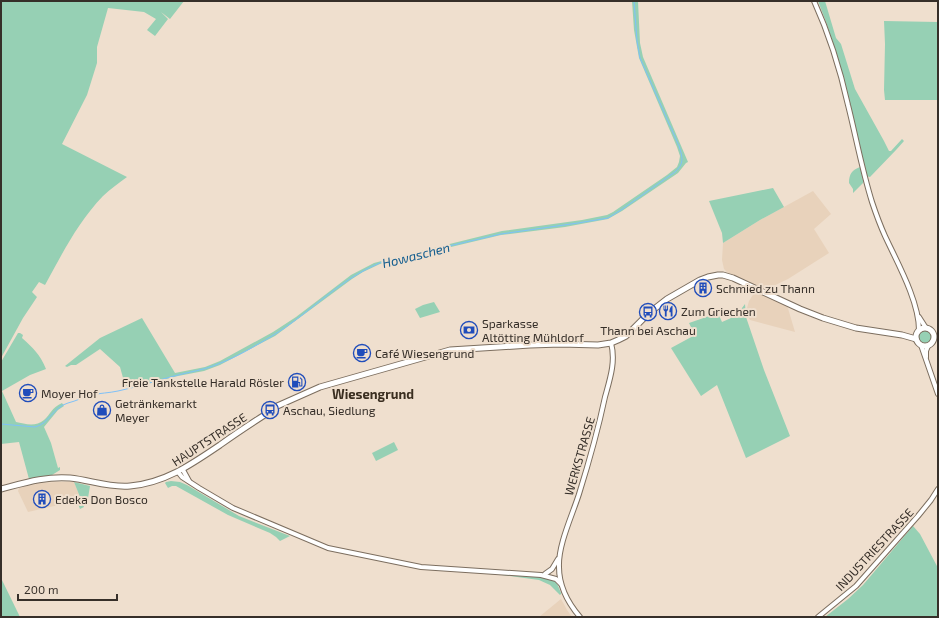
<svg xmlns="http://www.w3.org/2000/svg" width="939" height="618" font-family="'Exo 2',sans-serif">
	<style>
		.built { fill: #e8d2bb }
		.green { fill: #96d0b4 }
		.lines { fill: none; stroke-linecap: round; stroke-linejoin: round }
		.stream { stroke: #7fc1f8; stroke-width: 1 }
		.minor-casing { stroke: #7c6e5f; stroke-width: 6 }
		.major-casing { stroke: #7c6e5f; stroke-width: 7 }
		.minor { stroke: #fff; stroke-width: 4 }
		.major { stroke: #fff; stroke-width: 5 }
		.labels { text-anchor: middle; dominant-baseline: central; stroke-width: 4; stroke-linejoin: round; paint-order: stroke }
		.poi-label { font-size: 12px; fill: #362f29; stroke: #efdfce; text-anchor: start }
		.street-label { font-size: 12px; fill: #362f29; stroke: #efdfce }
		.water-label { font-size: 13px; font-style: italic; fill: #115c8e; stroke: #efdfce }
		.neighbourhood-label { font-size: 13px; font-weight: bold; fill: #3a2e20; stroke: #efdfce }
	</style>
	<rect width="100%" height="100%" fill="#efdfce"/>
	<g class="built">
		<polygon points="813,191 831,214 814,229 829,253 788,279 767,289 755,285 727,272 724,269 722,260 723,243 760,220"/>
		<polygon points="756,290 787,305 795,332 750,320 748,316 747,308 749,301"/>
		<polygon points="57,482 74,482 80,497 63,504 28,512 18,491 19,488 41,483"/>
		<polygon points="561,599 567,610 572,617 539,617"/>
	</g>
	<g class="green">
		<path d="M1,1h183l-14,18 -9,-7 7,7 -13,17 -8,-6 9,-11 -12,-7 -36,-4 -11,39v16l-10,32 -25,49 65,33c-8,6 -17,12 -24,19 -25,26 -41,58 -58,89l-6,-3 -7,10 5,5 -14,21 -22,40z"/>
		<polygon points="632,1 638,1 640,43 643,57 688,162 686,163 678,173 622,211 608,219 565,227 501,235 380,264 363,272 352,279 275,336 220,365 204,371 178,376 132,388 125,385 120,367 100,349 76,365 71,365 67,367 65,366 100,338 142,318 175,373 205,367 220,361 273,332 296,317 351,275 374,263 389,259 502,231 582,220 607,215 613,212 667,175 677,167 679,162 680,156 677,147 639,58 634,30"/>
		<path d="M818,1h7l11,37 5,6 14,45 29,52 5,10h2l11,-12 2,2 -8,9 -26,27 -4,-1c-13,-59 -25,-119 -48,-175z"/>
		<polygon points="884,21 938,22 938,100 885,100 884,90 885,44"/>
		<path d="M860,167l3,13v3l-10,10v-4l-4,-6c0,-9 3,-13 11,-16z"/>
		<polygon points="773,188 784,207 760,220 723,243 722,233 709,201"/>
		<polygon points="434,302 440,312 420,318 415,309 423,305"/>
		<path d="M745,304l1,13 1,3 17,50 26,66 -44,22 -29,-73 -16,11 -30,-48 24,-13 -6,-12 29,-10 4,9c12,-5 15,-7 23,-18z"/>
		<circle cx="925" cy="336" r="7"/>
		<path d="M18,333h2l3,2 -1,3c11,10 18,16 24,31l-16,6 -28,16 14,31c9,2 20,5 28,-2 7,-6 7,-12 18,-17l2,3 -6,4 -14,17 7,16 7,25 2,-1v3l-8,5 -23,4 -10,-37 -18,2v-82z"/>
		<polygon points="394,442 398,450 376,461 372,453"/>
		<polygon points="171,481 180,482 187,485 239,516 290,536 280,541 276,537 270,533 228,515 176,486 172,486 168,488 165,483 166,482"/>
		<polygon points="74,482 90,486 88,498 82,501 84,507 80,509 76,499 80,497"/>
		<polygon points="913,526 920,534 938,568 938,617 825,617 848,599 863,585"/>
		<path d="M467,572l78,5c11,3 12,5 16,16v1l-1,1 -10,-10 -11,-5 -37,-5z"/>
		<polygon points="1,578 20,617 1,617"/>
	</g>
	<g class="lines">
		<path class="stream" d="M1,424l34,3c14,-3 18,-20 33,-24 8,-2 16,-6 23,-8 9,-2 18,-2 27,-4 19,-4 37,-10 56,-15 15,-4 30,-6 44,-12 19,-7 37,-18 54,-28 40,-24 71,-61 116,-76l113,-26 77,-11 30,-5 13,-8 54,-38c9,-8 8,-14 4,-26l-39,-88 -3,-17 -3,-40"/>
		<g class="minor-casing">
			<g id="minor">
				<path d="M814,1c15,33 26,68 34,104 8,32 14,65 24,97 4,12 8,23 13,34 12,26 34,65 34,94"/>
				<polyline points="919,317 926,328"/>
				<polyline points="921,345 938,394"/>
				<polyline points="926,357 926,351 928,346"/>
				<polyline points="183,470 189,481"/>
				<polyline points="178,472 182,477 199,488 233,508 328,548 421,567 541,575 556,579 561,584"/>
				<polyline points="545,574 552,569 558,559"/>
				<path d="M580,617c-12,-14 -21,-31 -21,-50 -1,-22 13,-51 20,-73 10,-32 19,-64 26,-97 5,-18 11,-36 6,-54"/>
				<polyline points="818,617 856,586 918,516 931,500 938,489"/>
			</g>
		</g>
		<g class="major-casing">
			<g id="major">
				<circle cx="925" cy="337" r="9"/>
				<path d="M1,489c23,-6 45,-13 69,-11 20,2 39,10 60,8 35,-3 62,-22 90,-41 14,-10 29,-20 43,-29l7,-6 5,-3 45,-20 130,-37 80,-5 31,-1 37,1 13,-2 7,-3 8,-4 23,-23 18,-14 33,-19 8,-3 10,-2h5l10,3 67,31 23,9 33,10 46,7 14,4"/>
			</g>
		</g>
		<use href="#minor" class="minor"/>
		<use href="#major" class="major"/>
	</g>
	<defs>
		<g id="building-ring" transform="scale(0.9)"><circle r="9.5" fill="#efdfce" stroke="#204dbb" stroke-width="1.5"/><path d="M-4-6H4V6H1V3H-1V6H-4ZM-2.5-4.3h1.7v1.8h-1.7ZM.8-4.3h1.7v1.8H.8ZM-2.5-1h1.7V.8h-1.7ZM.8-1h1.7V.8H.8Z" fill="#204dbb"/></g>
		<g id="restaurant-ring" transform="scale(0.9)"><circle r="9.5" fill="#efdfce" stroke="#204dbb" stroke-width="1.5"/><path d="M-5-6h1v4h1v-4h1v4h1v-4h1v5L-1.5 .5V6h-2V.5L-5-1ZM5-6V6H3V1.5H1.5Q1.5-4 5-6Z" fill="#204dbb"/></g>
		<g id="bus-ring" transform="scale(0.9)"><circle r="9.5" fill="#efdfce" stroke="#204dbb" stroke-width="1.5"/><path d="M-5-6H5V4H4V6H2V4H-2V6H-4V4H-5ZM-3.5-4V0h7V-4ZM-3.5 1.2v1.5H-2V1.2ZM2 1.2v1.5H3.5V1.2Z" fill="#204dbb"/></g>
		<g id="bank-ring" transform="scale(0.9)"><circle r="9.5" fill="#efdfce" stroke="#204dbb" stroke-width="1.5"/><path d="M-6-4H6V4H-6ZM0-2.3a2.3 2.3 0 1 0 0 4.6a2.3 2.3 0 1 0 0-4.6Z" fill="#204dbb"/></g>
		<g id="cafe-ring" transform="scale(0.9)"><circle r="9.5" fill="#efdfce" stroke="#204dbb" stroke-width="1.5"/><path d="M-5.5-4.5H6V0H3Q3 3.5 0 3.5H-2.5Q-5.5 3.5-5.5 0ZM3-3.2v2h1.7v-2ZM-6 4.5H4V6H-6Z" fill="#204dbb"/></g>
		<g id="fuel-ring" transform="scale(0.9)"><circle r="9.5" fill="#efdfce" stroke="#204dbb" stroke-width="1.5"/><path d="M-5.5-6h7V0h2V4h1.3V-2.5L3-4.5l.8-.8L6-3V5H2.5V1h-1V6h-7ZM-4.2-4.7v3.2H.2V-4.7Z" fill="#204dbb"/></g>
		<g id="shop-ring" transform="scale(0.9)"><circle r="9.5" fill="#efdfce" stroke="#204dbb" stroke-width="1.5"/><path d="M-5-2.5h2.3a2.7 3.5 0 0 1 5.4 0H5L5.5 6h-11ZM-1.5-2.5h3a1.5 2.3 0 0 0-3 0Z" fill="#204dbb"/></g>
	</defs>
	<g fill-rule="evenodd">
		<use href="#building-ring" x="703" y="288"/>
		<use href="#restaurant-ring" x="668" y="311"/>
		<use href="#bus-ring" x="648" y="312"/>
		<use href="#bank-ring" x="469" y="330"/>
		<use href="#cafe-ring" x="362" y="353"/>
		<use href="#fuel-ring" x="297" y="382"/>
		<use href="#cafe-ring" x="28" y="393"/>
		<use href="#shop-ring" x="102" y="410"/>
		<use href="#bus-ring" x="270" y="410"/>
		<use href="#building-ring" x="42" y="499"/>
	</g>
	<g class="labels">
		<g class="poi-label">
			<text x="716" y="288">Schmied zu Thann</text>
			<text x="681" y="311">Zum Griechen</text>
			<text x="482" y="323">Sparkasse<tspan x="482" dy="14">Altötting Mühldorf</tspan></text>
			<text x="648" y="330" text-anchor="middle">Thann bei Aschau</text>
			<text x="375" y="353">Café Wiesengrund</text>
			<text x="284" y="382" text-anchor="end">Freie Tankstelle Harald Rösler</text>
			<text x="41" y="393">Moyer Hof</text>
			<text x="115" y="403">Getränkemarkt<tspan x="115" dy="14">Meyer</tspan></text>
			<text x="283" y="410">Aschau, Siedlung</text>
			<text x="55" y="499">Edeka Don Bosco</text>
		</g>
		<g class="street-label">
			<text transform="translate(209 439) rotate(-33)">HAUPTSTRASSE</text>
			<text transform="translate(579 456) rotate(-74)">WERKSTRASSE</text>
			<text transform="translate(874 549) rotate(-47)">INDUSTRIESTRASSE</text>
		</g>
		<g class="water-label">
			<text transform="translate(416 255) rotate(-14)">Howaschen</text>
		</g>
		<g class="neighbourhood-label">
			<text x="373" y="394">Wiesengrund</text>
		</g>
	</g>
	<rect width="939" height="618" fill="none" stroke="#362f29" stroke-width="4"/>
	<path d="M18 594v6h99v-6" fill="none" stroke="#362f29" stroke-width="2"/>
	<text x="24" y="594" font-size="12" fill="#362f29" stroke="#efdfce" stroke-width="3" paint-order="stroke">200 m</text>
</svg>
